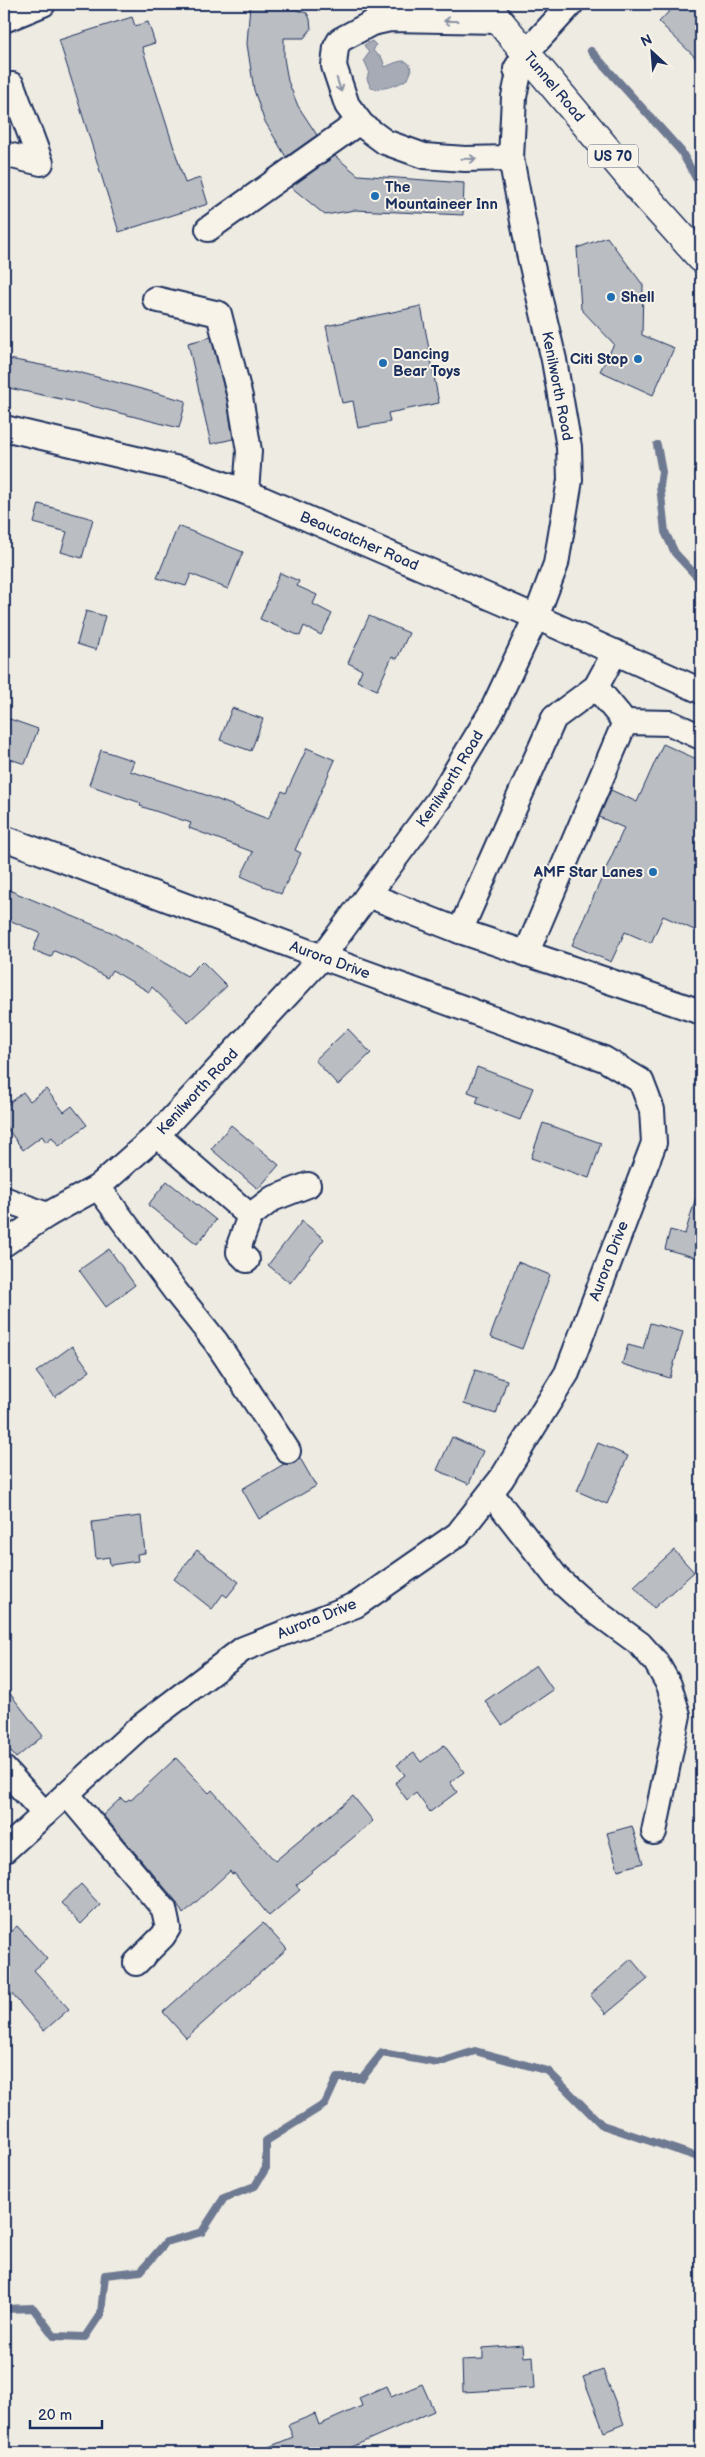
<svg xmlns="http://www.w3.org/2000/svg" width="705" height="2457" font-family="'Balsamiq Sans',sans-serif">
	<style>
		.water { fill: #a6abb5; stroke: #6e7992 }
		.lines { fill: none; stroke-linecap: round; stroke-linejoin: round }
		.stream { stroke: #6e7992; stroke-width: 8 }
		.building { fill: #babdc2; stroke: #1b2f5e }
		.minor-casing { stroke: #1b2f5e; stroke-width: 28 }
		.major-casing { stroke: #1b2f5e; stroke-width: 31 }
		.minor { stroke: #f7f3e8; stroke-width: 24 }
		.major { stroke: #f7f3e8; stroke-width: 28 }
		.oneway { stroke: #8991a3 }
		.poi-dot { fill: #1f6fb2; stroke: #f7f3e8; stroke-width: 2 }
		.labels { text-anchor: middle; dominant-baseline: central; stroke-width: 4; stroke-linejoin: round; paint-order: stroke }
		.shield { fill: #f7f3e8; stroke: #5d6a87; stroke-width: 1 }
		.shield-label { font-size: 14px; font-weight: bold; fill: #1b2f5e }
		.street-label { font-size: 15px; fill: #1b2f5e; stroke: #f7f3e8 }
		.poi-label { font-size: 15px; font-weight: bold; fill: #1b2f5e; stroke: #f7f3e8; text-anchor: start }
	</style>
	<rect width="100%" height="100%" fill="#eeebe2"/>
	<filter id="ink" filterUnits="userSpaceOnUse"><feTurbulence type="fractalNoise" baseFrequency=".02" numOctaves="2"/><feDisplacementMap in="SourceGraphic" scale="10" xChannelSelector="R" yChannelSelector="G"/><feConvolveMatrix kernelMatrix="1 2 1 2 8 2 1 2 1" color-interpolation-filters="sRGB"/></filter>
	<g filter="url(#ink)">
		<path class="water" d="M372,41l4,4 -3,6 9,7 3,9c5,-2 13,-6 18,-6 9,0 10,13 4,18 -7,6 -28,12 -36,9l-4,-9 2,-8 -5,-11 5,-7 -5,-8z"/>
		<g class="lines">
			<g class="stream">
				<polyline points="591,51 681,151 696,178"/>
				<polyline points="657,445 662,472 660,486 665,532 675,553 701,581"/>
				<polyline points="4,2309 33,2308 54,2336 85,2337 101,2313 105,2275 141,2271 166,2242 202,2232 224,2198 255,2186 266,2168 266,2141 325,2104 337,2078 362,2078 382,2053 438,2063 475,2051 548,2071 602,2125 701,2158"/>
			</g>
		</g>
		<g class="building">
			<polygon points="250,4 278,4 307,13 310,19 311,29 304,38 284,38 284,58 288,81 298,106 317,135 286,157 264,120 254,90 247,44"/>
			<polygon points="676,4 701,4 701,63 659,22"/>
			<polygon points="132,17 135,26 148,22 155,43 142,47 185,183 200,178 208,204 119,232 59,40"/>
			<polygon points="335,156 358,175 464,183 463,215 355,210 325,215 291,187"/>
			<polygon points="607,237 643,285 642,335 674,348 653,395 600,371 614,344 581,309 577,248"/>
			<polygon points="421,306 439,403 388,413 390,422 358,428 353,401 342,403 326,326"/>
			<polygon points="211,337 227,400 233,439 211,444 188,343"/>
			<polygon points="4,358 78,372 186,401 179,428 80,403 4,387"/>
			<polygon points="39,504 93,519 82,558 61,552 67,532 34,523"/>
			<polygon points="178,526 243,552 228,589 191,574 186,586 157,578"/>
			<polygon points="280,573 299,581 297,586 317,595 313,604 332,614 321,635 304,626 300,636 260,619"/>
			<polygon points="86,611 105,616 96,650 77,644"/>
			<polygon points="369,616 409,633 397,659 392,657 377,690 357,681 362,670 348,663"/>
			<polygon points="232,708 263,719 251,751 220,740"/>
			<polygon points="4,717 38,729 25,764 4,757"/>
			<polygon points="663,744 701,761 701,933 663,916 651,943 625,932 611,962 572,945 624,828 599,817 611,790 637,802"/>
			<polygon points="307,748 335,760 295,850 301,853 281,894 241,876 253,852 189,828 191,823 140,806 141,803 89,785 101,750 134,761 130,771 203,794 268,819 282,791 286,793"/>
			<polygon points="4,888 111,932 187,976 202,961 227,986 188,1022 152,987 149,992 112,970 107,978 76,960 54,951 51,957 33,950 40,933 4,918"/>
			<polygon points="348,1029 371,1053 338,1085 315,1060"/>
			<polygon points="477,1067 533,1088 520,1120 476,1103 479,1096 468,1092"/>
			<polygon points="46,1089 64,1112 72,1106 87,1125 59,1146 52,1137 46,1142 42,1136 23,1150 4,1124 4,1107 23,1092 30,1101"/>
			<polygon points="543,1123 601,1143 589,1178 531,1158"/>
			<polygon points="231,1125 279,1165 258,1189 211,1149"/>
			<polygon points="167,1181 216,1220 197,1244 148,1205"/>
			<polygon points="696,1197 701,1197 701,1259 665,1249 670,1230 685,1234"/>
			<polygon points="302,1221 324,1239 290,1283 268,1265"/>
			<polygon points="109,1249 135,1285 106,1307 79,1270"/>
			<polygon points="518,1262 550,1275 522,1349 490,1337"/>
			<polygon points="650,1323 683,1332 670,1378 622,1364 628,1345 643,1349"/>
			<polygon points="72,1346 90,1371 55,1397 36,1372"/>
			<polygon points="475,1370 507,1380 496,1414 464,1404"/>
			<polygon points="452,1437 483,1451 469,1484 437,1470"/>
			<polygon points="598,1443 628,1456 607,1504 577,1491"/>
			<polygon points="300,1458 316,1486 259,1519 242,1489 284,1464 295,1463"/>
			<polygon points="141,1516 145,1553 137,1554 138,1561 110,1565 109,1557 96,1559 92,1522"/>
			<polygon points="197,1550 239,1582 227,1597 223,1594 212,1609 174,1579"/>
			<polygon points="674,1550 694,1572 654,1608 634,1586"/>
			<polygon points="536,1665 553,1690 502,1725 485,1701"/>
			<polygon points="4,1686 43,1736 16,1758 4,1743"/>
			<polygon points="444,1745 464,1772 450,1782 457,1792 430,1812 416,1793 407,1800 395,1783 405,1775 397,1765 414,1753 421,1762"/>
			<polygon points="176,1758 209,1793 212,1790 275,1861 353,1796 373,1821 296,1885 300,1890 269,1916 234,1873 232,1874 230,1871 183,1914 175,1900 103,1815 121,1798 125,1802 129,1799 131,1800"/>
			<polygon points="632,1826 643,1863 618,1870 607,1833"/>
			<polygon points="81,1884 100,1905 81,1924 61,1903"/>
			<polygon points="263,1923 287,1949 186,2038 163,2012"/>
			<polygon points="17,1926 47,1959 34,1970 69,2009 44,2031 4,1985 4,1937"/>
			<polygon points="631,1959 648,1979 606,2014 590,1995"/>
			<polygon points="523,2345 524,2357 533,2356 535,2388 463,2392 462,2360 483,2359 483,2348"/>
			<polygon points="603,2370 624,2424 604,2432 583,2377"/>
			<polygon points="422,2384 434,2411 338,2453 254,2453 293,2437 288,2425 315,2414 319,2425 362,2406 359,2398 386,2386 391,2397"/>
		</g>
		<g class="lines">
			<g class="minor-casing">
				<g id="minor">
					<polyline points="4,20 43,4"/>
					<polyline points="499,21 390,19 372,23 340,40 336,47 334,66 347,105 362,125 385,142 424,156 465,159 511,158"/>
					<polyline points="516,69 526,53 571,4"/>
					<polyline points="4,88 12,85 41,163 4,154"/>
					<polyline points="208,229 359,122"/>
					<polyline points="155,299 219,314 240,397 249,451 246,492"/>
					<path id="s1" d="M4,428l183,43 59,21 290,125 165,74"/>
					<polyline points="625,722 670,723 701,737"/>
					<path id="s2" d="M4,838l318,119 282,102 37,22 11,29 2,33 -87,230 -65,105 -44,56 -102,71 -113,44 -103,78 -136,124"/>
					<polyline points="368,895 460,931 554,718 596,687 615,652"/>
					<polyline points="460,931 701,1012"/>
					<polyline points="526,954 625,722 596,687"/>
					<polyline points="157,1135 250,1216 272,1199 308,1185"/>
					<polyline points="98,1187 176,1292 216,1342 288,1451"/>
					<polyline points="4,1199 47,1215"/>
					<path id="s3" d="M4,1244l43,-29 51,-28 59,-52 165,-178 117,-158 53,-88 44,-94 20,-53 14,-84 -1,-33 -15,-87 -25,-107 -18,-95 3,-61 8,-39"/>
					<polyline points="247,1260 239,1252 240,1243 250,1216"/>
					<polyline points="491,1493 557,1578 587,1605 640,1644 656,1662 669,1685 678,1715 654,1832"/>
					<polyline points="4,1769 45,1814"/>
					<polyline points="67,1794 164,1909 168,1928 163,1936 136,1963"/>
				</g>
			</g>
			<g class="major-casing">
				<g id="major">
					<path id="s4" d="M485,4l164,196 52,58"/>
				</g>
			</g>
			<use href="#minor" class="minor"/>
			<use href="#major" class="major"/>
		</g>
		<defs><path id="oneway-shaft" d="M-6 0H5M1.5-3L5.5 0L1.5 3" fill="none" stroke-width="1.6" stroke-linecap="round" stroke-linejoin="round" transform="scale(1.25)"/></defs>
		<g class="oneway">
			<use href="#oneway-shaft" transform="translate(451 21) rotate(-180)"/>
			<use href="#oneway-shaft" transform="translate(339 85) rotate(72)"/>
			<use href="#oneway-shaft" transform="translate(469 159) rotate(1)"/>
		</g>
	</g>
	<g class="poi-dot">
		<circle cx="375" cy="196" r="5"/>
		<circle cx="611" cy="297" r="5"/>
		<circle cx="638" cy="359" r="5"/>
		<circle cx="383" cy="363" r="5"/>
		<circle cx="653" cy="872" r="5"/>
	</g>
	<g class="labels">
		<rect class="shield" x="588" y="144.5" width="50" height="23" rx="4"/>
		<g class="shield-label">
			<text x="613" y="156">US 70</text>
		</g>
		<g class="street-label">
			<text stroke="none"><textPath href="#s4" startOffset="108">Tunnel Road</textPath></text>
			<text transform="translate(557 386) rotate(79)">Kenilworth Road</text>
			<text stroke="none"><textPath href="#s1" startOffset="374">Beaucatcher Road</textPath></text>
			<text stroke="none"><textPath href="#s3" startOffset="651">Kenilworth Road</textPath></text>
			<text stroke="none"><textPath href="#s2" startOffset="348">Aurora Drive</textPath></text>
			<text stroke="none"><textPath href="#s3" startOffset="248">Kenilworth Road</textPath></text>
			<text transform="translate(609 1261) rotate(-69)">Aurora Drive</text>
			<text transform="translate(317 1619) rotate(-22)">Aurora Drive</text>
		</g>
		<g class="poi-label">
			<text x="385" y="187">The<tspan x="385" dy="17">Mountaineer Inn</tspan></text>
			<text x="621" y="297">Shell</text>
			<text x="393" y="354">Dancing<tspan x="393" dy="17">Bear Toys</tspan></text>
			<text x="628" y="359" text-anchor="end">Citi Stop</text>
			<text x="643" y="872" text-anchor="end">AMF Star Lanes</text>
		</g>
	</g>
	<rect width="705" height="2457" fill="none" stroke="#f7f3e8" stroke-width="20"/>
	<rect x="10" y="10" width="685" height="2437" fill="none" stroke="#1b2f5e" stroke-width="2" filter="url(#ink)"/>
	<g transform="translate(652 52) rotate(334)" stroke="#f7f3e8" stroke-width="4" paint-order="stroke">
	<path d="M0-4L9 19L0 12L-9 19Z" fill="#1b2f5e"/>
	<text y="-8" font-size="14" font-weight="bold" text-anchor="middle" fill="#1b2f5e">N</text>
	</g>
	<path d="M30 2420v8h72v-8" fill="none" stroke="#1b2f5e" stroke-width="2.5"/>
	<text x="38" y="2420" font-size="15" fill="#1b2f5e" stroke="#f7f3e8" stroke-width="4" paint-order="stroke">20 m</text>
</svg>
